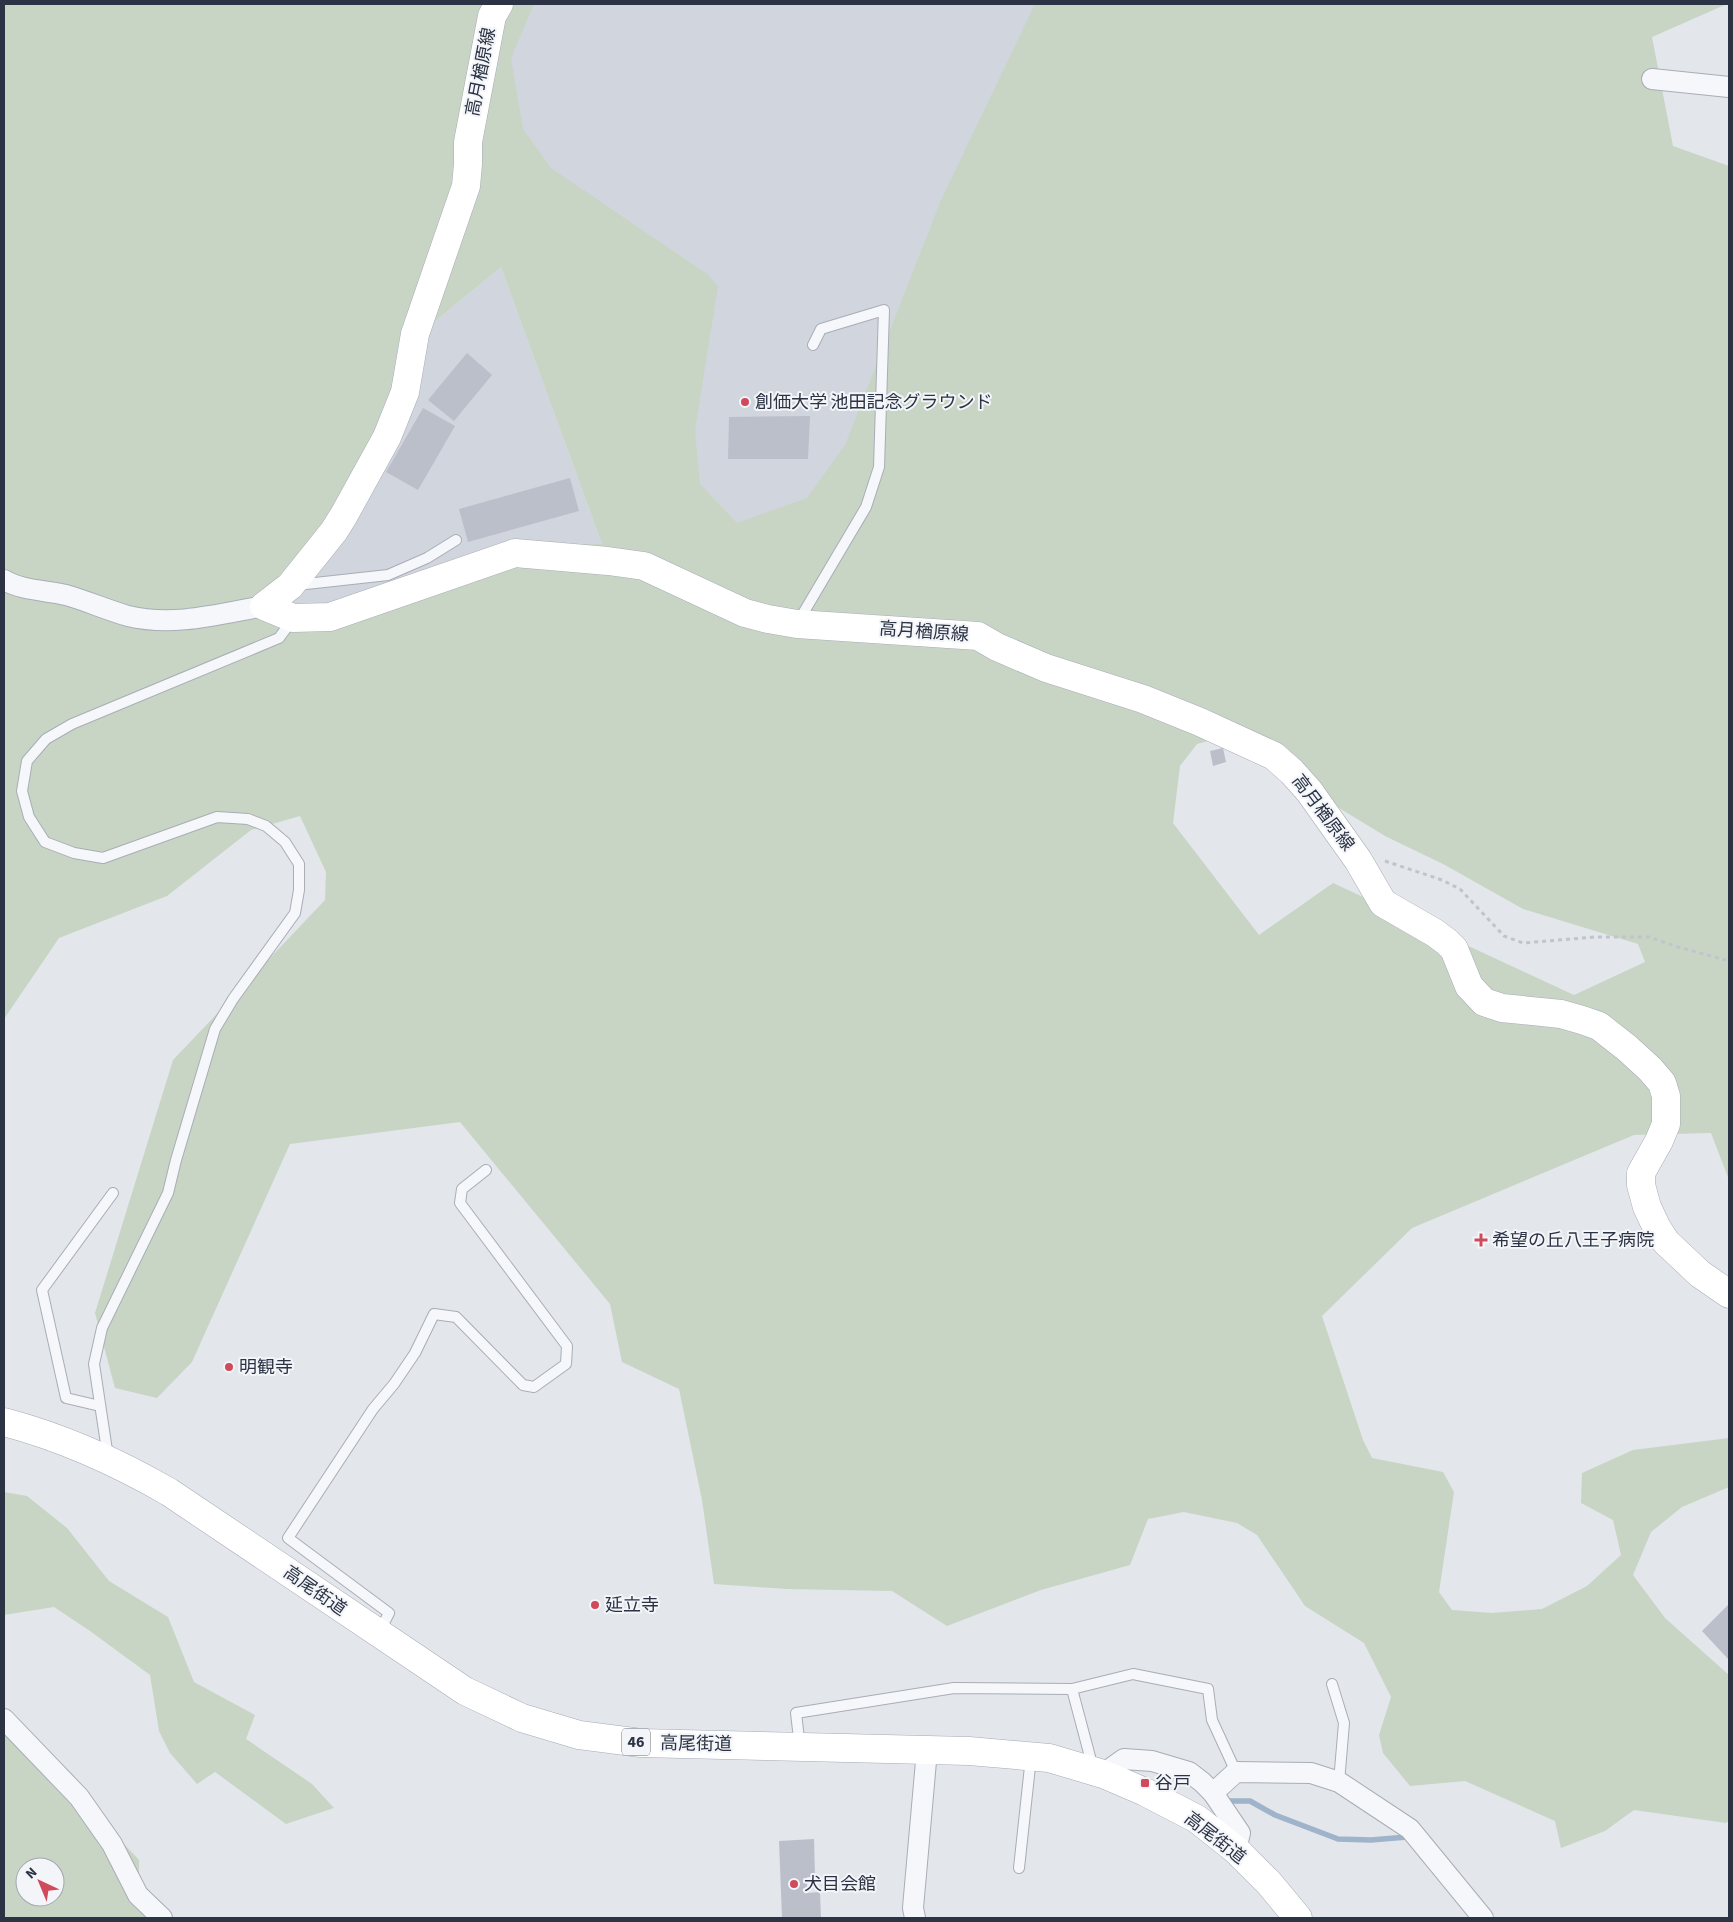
<svg xmlns="http://www.w3.org/2000/svg" width="1733" height="1922" font-family="'Source Sans 3','Noto Sans JP',sans-serif">
	<style>
		.built { fill: #d1d5dd }
		.green { fill: #c8d5c5; fill-rule: evenodd }
		.lines { fill: none; stroke-linecap: round; stroke-linejoin: round }
		.stream { stroke: #9fb3cb; stroke-width: 5.5 }
		.building { fill: #bbbfc9 }
		.service-casing { stroke: #a8adb6; stroke-width: 12 }
		.minor-casing { stroke: #a8adb6; stroke-width: 22 }
		.secondary-casing { stroke: #a8adb6; stroke-width: 29 }
		.primary-casing { stroke: #a3aab7; stroke-width: 29 }
		.path { stroke: #c1c4cb; stroke-width: 3; stroke-dasharray: 4 4; stroke-linecap: butt }
		.service { stroke: #f6f7fa; stroke-width: 10 }
		.minor { stroke: #f6f7fa; stroke-width: 20 }
		.secondary { stroke: #fff; stroke-width: 28 }
		.primary { stroke: #fff; stroke-width: 28 }
		.poi-dot { fill: #cf4a5a; stroke: #f3f5f9; stroke-width: 2 }
		.labels { text-anchor: middle; dominant-baseline: central; stroke-width: 4; stroke-linejoin: round; paint-order: stroke }
		.shield { fill: #f3f5f9; stroke: #676d7a; stroke-width: 1 }
		.shield-label { font-size: 16px; font-weight: bold; fill: #2b3344 }
		.street-label { font-size: 18px; fill: #2b3344; stroke: #f3f5f9 }
		.poi-label { font-size: 18px; fill: #2b3344; stroke: #f3f5f9; text-anchor: start }
	</style>
	<rect width="100%" height="100%" fill="#e3e6eb"/>
	<g class="built">
		<polygon points="499,4 1059,4 881,612 715,587 478,73"/>
		<polygon points="501,267 602,544 499,543 452,564 336,603 278,606 433,323"/>
	</g>
	<g class="green">
		<path d="M4,4h530l-23,54 12,71 28,39 156,106 11,12 -23,144 5,54 37,39 70,-25 38,-53 96,-245 94,-196h692l-75,33 21,109 56,20v1014l-18,-47 -77,2 -222,93 -90,88 41,124 9,18 71,14 11,20 -15,100 13,18 40,3 50,-4 45,-23 34,-31 -8,-35 -32,-17 1,-30 51,-23 96,-12v49l-47,20 -31,25 -18,43 32,43 64,57v146l-3,2 -92,-13 -29,21 -44,17 -6,-27 -90,-40 -55,5 -27,-33 -4,-18 12,-38 -27,-54 -59,-37 -48,-71 -20,-12 -53,-11 -36,7 -18,46 -89,25 -94,36 -55,-35 -106,-2 -72,-5 -12,-84 -23,-111 -57,-27 -12,-58 -150,-182 -170,22 -98,218 -35,36 -42,-10 -20,-75 78,-253 152,-160 1,-28 -26,-56 -49,14 -84,66 -108,42 -55,81zM501,267l101,277 -103,-1 -47,21 -116,39 -58,2 71,-93 84,-189zM1243,731l60,55 82,50 60,29 78,44 115,35 7,18 -71,33 -241,-112 -74,52 -86,-112 7,-57 17,-22z"/>
		<polygon points="4,1492 27,1496 67,1528 109,1581 168,1617 194,1682 255,1715 246,1739 312,1784 334,1808 286,1824 215,1772 197,1784 170,1753 159,1731 150,1675 90,1631 54,1607 4,1615"/>
		<path d="M4,1728l116,112 19,20v46l6,12h-141zM25,1867h30v30h-30z"/>
	</g>
	<g class="lines">
		<polyline class="stream" points="1230,1801 1250,1801 1275,1815 1338,1839 1371,1840 1407,1837 1409,1840"/>
	</g>
	<g class="building">
		<polygon points="467,353 492,375 454,421 428,400"/>
		<polygon points="423,408 455,426 418,490 386,472"/>
		<polygon points="810,416 808,459 728,459 729,417"/>
		<polygon points="570,478 579,511 468,542 459,509"/>
		<polygon points="1223,748 1226,762 1213,766 1210,751"/>
		<polygon points="1729,1604 1729,1660 1702,1631"/>
		<polygon points="814,1839 815,1877 807,1877 807,1893 820,1892 821,1918 782,1918 779,1841"/>
	</g>
	<g class="lines">
		<g class="service-casing">
			<g id="service">
				<polyline points="297,585 388,575 427,558 456,540"/>
				<polyline points="798,622 866,507 879,467 884,310 821,329 813,345"/>
				<polyline points="100,1406 66,1398 42,1290 113,1193"/>
				<polyline points="108,1457 94,1364 102,1328 168,1193 176,1160 215,1029 233,999 295,913 299,890 299,864 285,842 266,826 248,819 217,817 103,858 74,853 45,842 29,817 22,791 27,761 46,739 72,724 279,638 293,619"/>
				<polyline points="380,1631 389,1613 288,1538 373,1409 394,1384 415,1353 434,1314 456,1317 523,1385 534,1387 566,1364 567,1346 460,1203 462,1189 486,1170"/>
				<polyline points="1332,1684 1344,1723 1339,1782"/>
				<polyline points="1072,1689 1093,1768"/>
				<polyline points="800,1747 796,1713 954,1688 1072,1689 1133,1674 1208,1689 1212,1720 1236,1772"/>
				<polyline points="1019,1868 1031,1757"/>
			</g>
		</g>
		<g class="minor-casing">
			<g id="minor">
				<polyline points="1652,79 1729,87"/>
				<path d="M4,580c19,11 42,10 62,15 21,6 41,15 62,21 46,11 91,-2 136,-10"/>
				<polyline points="4,1719 79,1797 112,1844 138,1895 162,1918"/>
				<polyline points="1103,1774 1124,1759 1152,1761 1189,1772 1202,1782 1213,1793 1240,1833 1236,1850"/>
				<polyline points="1213,1793 1236,1772 1311,1773 1339,1782 1410,1829 1483,1918"/>
				<polyline points="915,1918 913,1908 927,1750"/>
			</g>
		</g>
		<g class="secondary-casing">
			<polyline id="secondary" points="499,4 492,16 468,142 468,164 466,186 415,334 405,392 387,437 344,515 334,531 290,586 264,606 293,618 330,617 515,553 608,561 644,566 745,613 768,619 797,624 978,636 997,647 1046,668 1143,699 1200,722 1274,756 1292,772 1309,791 1358,860 1383,903 1435,933 1447,942 1454,949 1469,986 1484,1002 1502,1008 1561,1014 1582,1020 1599,1026 1627,1048 1650,1069 1662,1083 1666,1096 1666,1124 1659,1141 1641,1173 1641,1185 1647,1207 1657,1228 1666,1242 1700,1274 1729,1294"/>
		</g>
		<g class="primary-casing">
			<path id="primary" d="M4,1422c57,15 113,40 165,70l296,199 57,27 57,17 62,8 328,8 80,7 54,16 42,18 52,27 39,31 33,33 29,35"/>
		</g>
		<polyline class="path" points="1385,861 1442,880 1460,889 1504,936 1523,943 1595,937 1649,937 1678,947 1729,961"/>
		<use href="#service" class="service"/>
		<use href="#minor" class="minor"/>
		<use href="#secondary" class="secondary"/>
		<use href="#primary" class="primary"/>
	</g>
	<g class="poi-dot">
		<circle cx="745" cy="402" r="5"/>
		<path d="M1478.5 1232.5h5v5h5v5h-5v5h-5v-5h-5v-5h5z"/>
		<circle cx="229" cy="1367" r="5"/>
		<circle cx="595" cy="1605" r="5"/>
		<rect x="1140" y="1778" width="10" height="10" rx="2.5"/>
		<circle cx="794" cy="1884" r="5"/>
	</g>
	<g class="labels">
		<rect class="shield" x="622" y="1728.5" width="28" height="27" rx="4"/>
		<g class="shield-label">
			<text x="636" y="1742">46</text>
		</g>
		<g class="street-label">
			<text transform="translate(481 72) rotate(-79)">高月楢原線</text>
			<text transform="translate(924 632) rotate(4)">高月楢原線</text>
			<text transform="translate(1323 813) rotate(53)">高月楢原線</text>
			<text transform="translate(315 1591) rotate(35)">高尾街道</text>
			<text transform="translate(696 1744) rotate(1)">高尾街道</text>
			<text transform="translate(1215 1838) rotate(38)">高尾街道</text>
		</g>
		<g class="poi-label">
			<text x="755" y="402">創価大学 池田記念グラウンド</text>
			<text x="1492" y="1240">希望の丘八王子病院</text>
			<text x="239" y="1367">明観寺</text>
			<text x="605" y="1605">延立寺</text>
			<text x="1155" y="1783">谷戸</text>
			<text x="804" y="1884">犬目会館</text>
		</g>
	</g>
	<rect width="1733" height="1922" fill="none" stroke="#2b3344" stroke-width="10"/>
	<g transform="translate(40 1882) rotate(316)"><circle r="24" fill="#f3f5f9" stroke="#a3a7b1"/>
	<path d="M0-4L9 19L0 12L-9 19Z" fill="#cf4a5a"/>
	<text y="-8" font-size="14" font-weight="bold" text-anchor="middle" fill="#2b3344">N</text>
	</g>
</svg>
